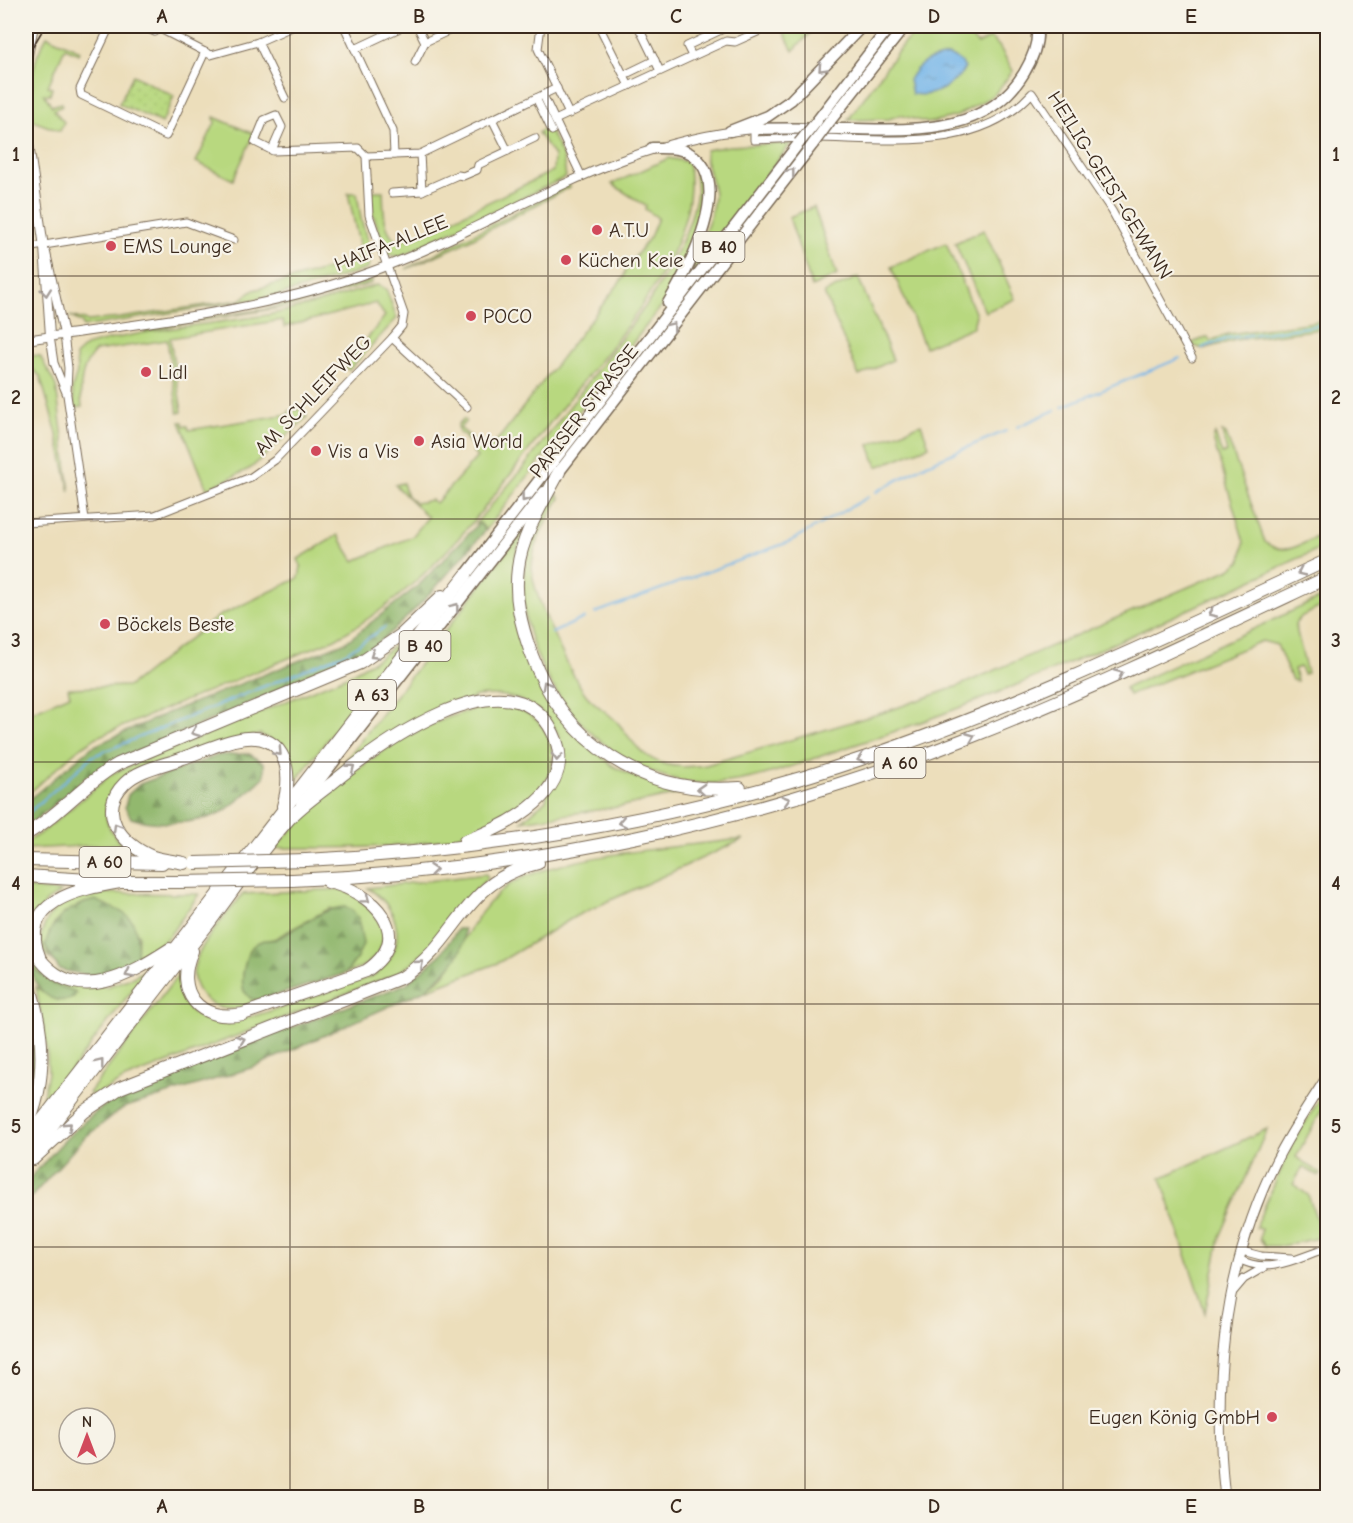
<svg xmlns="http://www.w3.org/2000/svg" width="1353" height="1523" font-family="'Comic Neue',sans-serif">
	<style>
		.green { fill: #b8d87f; stroke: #7a814e; stroke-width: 1.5 }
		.forest { fill: url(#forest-firs); stroke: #667146; stroke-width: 1.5 }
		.park { fill: url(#park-dots); stroke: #7a814e; stroke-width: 1.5 }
		.water { fill: url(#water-ripples); stroke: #587084; stroke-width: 1.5 }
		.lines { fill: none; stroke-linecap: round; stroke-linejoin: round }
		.stream { stroke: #74b5e9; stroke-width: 2 }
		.minor-casing { stroke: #796955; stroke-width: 9 }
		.tertiary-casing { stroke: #796955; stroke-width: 10 }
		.secondary-casing { stroke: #796955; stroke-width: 11 }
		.trunk-casing { stroke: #796955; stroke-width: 13 }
		.motorway-casing { stroke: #796955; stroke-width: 14 }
		.minor { stroke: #fff; stroke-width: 7 }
		.tertiary { stroke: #fff; stroke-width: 8 }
		.secondary { stroke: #fff; stroke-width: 9 }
		.trunk { stroke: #fff; stroke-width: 10 }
		.motorway { stroke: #fff; stroke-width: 12 }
		.tram { stroke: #3b2a1e; stroke-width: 1.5 }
		.trunk-bridge-casing { stroke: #796955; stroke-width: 13; stroke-linecap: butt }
		.motorway-bridge-casing { stroke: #796955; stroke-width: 14; stroke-linecap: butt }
		.trunk-bridge { stroke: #fff; stroke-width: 10 }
		.motorway-bridge { stroke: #fff; stroke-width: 12 }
		.oneway { stroke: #a79f9a }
		.grid { fill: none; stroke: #3b2a1e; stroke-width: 1.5; stroke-opacity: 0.55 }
		.poi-dot { fill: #d1495b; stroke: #f7f3e8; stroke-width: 2 }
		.labels { text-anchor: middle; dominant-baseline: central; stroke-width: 4.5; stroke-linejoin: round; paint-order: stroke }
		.shield { fill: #f7f3e8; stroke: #73665b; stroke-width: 1.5 }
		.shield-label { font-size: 18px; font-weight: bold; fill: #3b2a1e }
		.street-label { font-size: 20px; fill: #3b2a1e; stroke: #f7f3e8 }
		.poi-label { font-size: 20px; fill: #3b2a1e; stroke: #f7f3e8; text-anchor: start }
		.neatline { fill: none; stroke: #3b2a1e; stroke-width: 2 }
		.grid-label { font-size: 20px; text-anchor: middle; font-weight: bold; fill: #3b2a1e }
	</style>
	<defs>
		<pattern id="forest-firs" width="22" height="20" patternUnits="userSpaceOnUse" patternTransform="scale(1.5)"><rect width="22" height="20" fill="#92b86e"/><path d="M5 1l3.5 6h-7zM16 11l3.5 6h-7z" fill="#78965a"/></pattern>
		<pattern id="park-dots" width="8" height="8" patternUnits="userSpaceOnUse" patternTransform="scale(1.5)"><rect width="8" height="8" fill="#b8d87f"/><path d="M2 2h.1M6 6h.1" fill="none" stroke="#9fba6d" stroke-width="1.8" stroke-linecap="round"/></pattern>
		<pattern id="water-ripples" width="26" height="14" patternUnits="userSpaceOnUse" patternTransform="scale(1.5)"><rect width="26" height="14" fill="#74b5e9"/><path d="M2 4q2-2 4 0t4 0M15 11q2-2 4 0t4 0" fill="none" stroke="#6093bc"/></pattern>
	</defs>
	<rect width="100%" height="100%" fill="#f7f3e8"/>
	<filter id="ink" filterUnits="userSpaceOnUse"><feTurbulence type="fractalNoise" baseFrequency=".0167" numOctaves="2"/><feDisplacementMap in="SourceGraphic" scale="12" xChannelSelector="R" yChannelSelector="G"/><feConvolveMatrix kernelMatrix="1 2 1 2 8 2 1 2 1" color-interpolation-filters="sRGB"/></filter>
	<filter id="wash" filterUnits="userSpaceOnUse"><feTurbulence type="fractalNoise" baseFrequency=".008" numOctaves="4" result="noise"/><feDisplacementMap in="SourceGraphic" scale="24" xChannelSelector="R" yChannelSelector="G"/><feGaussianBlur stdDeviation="1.35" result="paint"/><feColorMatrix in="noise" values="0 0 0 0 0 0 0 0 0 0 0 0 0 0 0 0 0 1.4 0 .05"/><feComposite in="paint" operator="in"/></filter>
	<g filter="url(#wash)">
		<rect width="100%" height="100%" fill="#ecdebb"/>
		<g class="green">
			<polygon points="781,26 817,26 793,51"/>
			<polygon points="922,26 971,26 968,36 978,44 990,38 999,46 1013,71 994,95 957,116 928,123 900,115 889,119 848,120 903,44"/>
			<path d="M47,36l33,15 -1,3 -14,-6 -17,38 4,2 -2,7 -6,-1 8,12 9,-3 1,3 -8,4 10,12 -4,9 -27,-10c-3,-34 -4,-55 14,-85z"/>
			<polygon points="214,117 254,134 233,180 196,162 215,123"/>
			<path d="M548,126l15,31 3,20 -167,80 -12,-3 -14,-40 -3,-23h13c1,17 -1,39 14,50l23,-6 133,-64 1,-15 -16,-23z"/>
			<path d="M791,143l-99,130 -4,3c8,-23 25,-57 26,-81 0,-13 -12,-36 -8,-45l23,-4z"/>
			<path d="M669,158l19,4c6,28 -1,55 -11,80 -25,61 -79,120 -120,172 -45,57 -87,119 -141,167 -25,23 -52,42 -81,58l-238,98 -21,14 -50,45v-82l44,-19 -2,-7 61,-2 90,-70 80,-38 2,-12 -3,-7 40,-24 16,26 58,-24 16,-20 -33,-32 8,-2 4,13 9,7 15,-3 5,3 41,-46 -4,-4 1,-6 -9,-9 1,-2 -7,-3 -1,-8 5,-6 3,2 -6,7 27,23 13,-14 124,-160 4,-18 4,2 18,-24 8,-19 -13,-9 1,-3 -34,-22z"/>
			<path d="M696,162l12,28 -21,70 -23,43 -178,227 -6,-7 -5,1 49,-57 124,-164c21,-33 40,-66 48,-105 3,-12 -4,-25 0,-36z"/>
			<polygon points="568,185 570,187 460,245 406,269"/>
			<polygon points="348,193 357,193 361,219 370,249 368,269 280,295 83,327 82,323 70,316 88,321 120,318 240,300 254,290 356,261 359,244"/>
			<polygon points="814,207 837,275 812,287 789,217"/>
			<polygon points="984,230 1015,299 985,312 955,243"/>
			<polygon points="946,243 976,315 973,327 925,347 891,267"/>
			<polygon points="858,277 893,360 859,376 824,293"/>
			<polygon points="372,280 372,283 292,306 184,323 145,332 144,329 174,322 267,309"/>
			<path d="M377,285l9,4 11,29 -48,52 -4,-3 40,-51 -9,-13 -92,24 -1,-7 -113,18 12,74 -4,1 -11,-73 -71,11c-16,15 -17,36 -14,56l-7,1 -3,-20 5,-15 -1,-18 10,-9c57,-17 122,-21 181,-31 37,-7 74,-19 110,-30z"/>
			<polygon points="1327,320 1327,328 1235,340 1203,349 1189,344 1208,337 1210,341 1229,334"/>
			<polygon points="26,355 40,356 56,386 70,492 56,430 40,376 26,364"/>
			<polygon points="299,409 307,417 251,468 207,489 180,422 183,422 184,426 188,426 189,430 289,414 289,411"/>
			<polygon points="921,424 929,446 877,467 869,445"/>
			<path d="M1222,432l4,2 39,108c21,17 42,-1 62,-11v14c-157,73 -315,150 -482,203 -41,13 -85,33 -128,35 -116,7 -230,-138 -183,-248 6,-13 12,-32 23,-41l3,4c-13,20 -29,48 -28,72 1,26 39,106 55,126 9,10 22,17 31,27 14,17 20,31 43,40 15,5 29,4 45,2l179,-53 71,-25 274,-118 11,-8 3,-19 -31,-103 2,-5 7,20 5,-2z"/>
			<path d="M527,525l-11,28 11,102 8,23 16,25 39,44 23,19 22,11 48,16 -65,14 -96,14 24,-21 14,-63c-18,-33 -47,-46 -84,-41l-140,77z"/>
			<polygon points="1327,595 1327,604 1302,616 1295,624 1307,673 1303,674 1300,667 1294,669 1297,681 1292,680 1277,645 1262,641 1129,695 1125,688"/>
			<path d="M408,635l-114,148c-2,-29 -8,-35 -34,-49l-125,36c-30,18 -41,48 -13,74l-96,5v-7l18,-11 69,-58 232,-96 32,-18z"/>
			<path d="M504,704c23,6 43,18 47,43 3,18 -2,33 -14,46 -54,64 -186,53 -262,55 59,-66 138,-134 229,-144z"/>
			<path d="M744,839l-168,77 -78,47 -75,28c6,-5 13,-9 19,-14 11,-11 16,-26 23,-39 9,-17 22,-34 36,-47 37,-35 189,-46 243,-52z"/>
			<path d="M486,874l2,4c-34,29 -52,73 -92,96l-271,105 -31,17 -5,-3 92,-122c-6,77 71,46 113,32 27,-9 53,-18 79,-27 35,-26 30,-65 -5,-88z"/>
			<path d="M26,888l35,4 -15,10 -12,20 10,47 62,18 25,-9 18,-10 -109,143 8,-38 -1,-25 -11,-61c13,8 21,18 37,11l3,-5 -23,-9 -18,-16 -4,3 -5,-12z"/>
			<path d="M341,889c12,3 18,10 27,18 30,29 12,56 -22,66l11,-15 1,-41 -28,-9 -56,31 -13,2 -9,6 -9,27 1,17c10,10 17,10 30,6 -13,6 -29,13 -44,12 -24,-1 -43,-24 -34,-48 8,-24 32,-47 47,-67z"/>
			<path d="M82,893l117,1 -29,41 -28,26 -5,-2 1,-25 -93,12 6,13c-21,-13 -5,-44 10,-55 6,-5 15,-8 21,-11z"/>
			<polygon points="1327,1087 1327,1100 1296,1157 1321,1174 1318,1176 1303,1167 1293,1184 1308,1195 1319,1226 1327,1224 1327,1236 1282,1246 1265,1246 1260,1239 1261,1229 1256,1228 1257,1223 1295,1139"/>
			<polygon points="1267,1129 1220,1237 1205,1313 1161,1178"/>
		</g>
		<g class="forest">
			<path d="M479,523l7,7c-39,44 -76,91 -124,125l-252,108 -24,14 -60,51v-26l66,-55 73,-33 181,-72 73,-57z"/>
			<path d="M249,754l15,9v14c-13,12 -25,24 -40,34 -22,13 -69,15 -93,7l-6,-11 3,-12 12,-11 79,-29z"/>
			<path d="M95,900c37,16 44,16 42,59 -29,20 -46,19 -78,10l-14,-23c6,-27 24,-40 50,-46z"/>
			<path d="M344,907l7,2 7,8 5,27 -6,14 -11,15 -85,27 -10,-1 -7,-8c-4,-11 1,-35 9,-45 6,-7 15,-5 22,-7 24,-9 43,-30 69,-32z"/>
			<path d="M458,929h6c4,25 -23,48 -41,62l-169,76 -131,41 -39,30 -58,65v-20c34,-39 56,-65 101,-92l279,-107 34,-29z"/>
			<path d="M33,968l20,16 21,7 2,2 -3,5c-21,9 -36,-8 -42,-27z"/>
			<polygon points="26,991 37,1050 37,1073 26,1120"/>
		</g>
		<polygon class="park" points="133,75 174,96 162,123 119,104"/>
		<path class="water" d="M949,55l12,7 4,6c-12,18 -31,30 -53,26l-3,-14c10,-18 20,-22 40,-25z"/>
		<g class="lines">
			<g class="stream">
				<polyline points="1202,348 1229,338 1328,324"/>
				<polyline points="1062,407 1180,358"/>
				<polyline points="1017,427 1055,410"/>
				<polyline points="876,492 927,464 1006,431"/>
				<polyline points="595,613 789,542 868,497"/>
				<polyline points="552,633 584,618"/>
				<polyline points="26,815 93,756 346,653 385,627"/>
			</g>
		</g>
	</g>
	<g filter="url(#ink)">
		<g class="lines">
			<g class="minor-casing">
				<g id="minor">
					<polyline points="110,26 80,89 81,95 166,136 205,52 160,29"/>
					<polyline points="141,26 155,32 161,27"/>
					<polyline points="417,26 425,42 459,26"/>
					<polyline points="541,26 538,49 569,114"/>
					<polyline points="599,26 629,86"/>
					<polyline points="638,26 660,71"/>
					<polyline points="258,42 285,98"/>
					<polyline points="355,49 404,26"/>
					<polyline points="205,52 211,55 258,42 294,26"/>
					<polyline points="692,56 687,46 721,30"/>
					<polyline points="415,62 425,42"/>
					<polyline points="624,75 655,60"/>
					<polyline points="543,95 581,175"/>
					<polyline points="536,98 552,131"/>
					<polyline points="492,119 508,151"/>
					<polyline points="555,120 726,41 735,42 771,26"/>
					<polyline points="754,129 754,140 804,138"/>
					<path d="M815,138c72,1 164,15 217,-45l80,118 80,147"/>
					<polyline points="272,150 282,127 276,115 264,120 255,142 273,151 358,148 366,156 394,155 393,131 344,26"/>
					<polyline points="420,154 422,191"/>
					<polyline points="394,155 420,154 557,88"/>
					<polyline points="392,193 422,191 458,175 463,176 477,170 478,165 535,138"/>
					<polyline points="26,248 186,222 234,240"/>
					<polyline points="64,334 68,368 67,392"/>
					<polyline points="50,336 54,363 67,395 85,519"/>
					<polyline points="392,338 467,407"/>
					<polyline points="26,523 155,515 251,477 275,460 392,338 402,326 404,314 369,215 366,156"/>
					<polyline points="1242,1251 1261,1256 1291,1258"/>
					<path d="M1239,1259c30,17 59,-2 89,-11"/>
					<polyline points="1233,1292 1244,1279 1263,1268"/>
				</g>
			</g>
			<g class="tertiary-casing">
				<g id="tertiary">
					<polyline points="26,65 34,26"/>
					<polyline points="26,124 44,247 50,336"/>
					<polyline points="46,253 64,334"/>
					<path d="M26,340c115,-17 236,-28 347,-69 132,-48 235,-129 381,-142"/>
				</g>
			</g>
			<g class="secondary-casing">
				<path id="secondary" d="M1225,1498c-13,-116 -1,-232 51,-337 15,-30 34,-58 52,-86"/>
			</g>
			<g class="trunk-casing">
				<g id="trunk">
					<polyline points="817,121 890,26"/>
					<polyline points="830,121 905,26"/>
					<path d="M754,129c33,-1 67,0 101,0 61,1 132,5 169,-56 9,-15 15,-30 13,-47"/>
					<polyline points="730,131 768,116 791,100 862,26"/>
					<path d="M652,148c12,0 26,-1 37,5 48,26 -1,117 -21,150"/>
					<polyline points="555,477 813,144"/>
					<polyline points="466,575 799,143"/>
					<polyline points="301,804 544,492"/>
				</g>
			</g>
			<g class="motorway-casing">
				<g id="motorway">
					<path d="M559,472c-16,31 -37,62 -41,96 -4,30 3,57 13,85 33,91 113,143 209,135"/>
					<path d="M26,834c34,-19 58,-51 92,-70l242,-101 41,-28 41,-39"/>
					<polyline points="26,860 162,863"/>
					<path d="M306,860c188,-10 377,-41 555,-101 161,-54 314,-128 467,-199"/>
					<path d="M184,863c-10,-2 -21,-3 -31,-6 -31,-12 -58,-45 -28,-74 14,-14 40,-18 58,-25 17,-6 35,-14 52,-18 48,-12 60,28 48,66"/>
					<polyline points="26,876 120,882 179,882"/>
					<path d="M292,880c231,-9 461,-57 676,-142 123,-48 241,-105 360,-161"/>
					<path d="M120,882c-41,7 -104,19 -80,77 38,48 91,15 130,-10"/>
					<path d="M192,951c-18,41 7,72 51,63l123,-43c52,-35 6,-80 -38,-89"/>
					<path d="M26,975c18,51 23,104 0,154"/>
					<polyline points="26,1141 466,575"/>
					<path d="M26,1159c61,-78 121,-158 183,-236 26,-35 51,-72 80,-104 12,-13 28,-24 42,-35 44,-36 180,-138 222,-51 28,57 -45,93 -88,108"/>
					<path d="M33,1159l51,-47 36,-24 283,-111c57,-37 58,-95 135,-114"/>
				</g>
			</g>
			<use href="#minor" class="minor"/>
			<use href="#tertiary" class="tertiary"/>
			<use href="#secondary" class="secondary"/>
			<use href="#trunk" class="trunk"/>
			<use href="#motorway" class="motorway"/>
			<polyline class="tram" points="26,58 45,26"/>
			<g class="trunk-bridge-casing">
				<g id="trunk-bridge">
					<polyline points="799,143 817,121"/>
					<polyline points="813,144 830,121"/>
				</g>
			</g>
			<g class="motorway-bridge-casing">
				<g id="motorway-bridge">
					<polyline points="194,863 306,860"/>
					<polyline points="179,882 292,880"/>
				</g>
			</g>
			<use href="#trunk-bridge" class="trunk-bridge"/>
			<use href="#motorway-bridge" class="motorway-bridge"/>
		</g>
		<defs><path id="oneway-chevron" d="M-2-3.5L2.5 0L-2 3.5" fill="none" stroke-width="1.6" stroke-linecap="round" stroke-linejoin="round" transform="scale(1.5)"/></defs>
		<g class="oneway">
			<use href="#oneway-chevron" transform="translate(822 68) rotate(133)"/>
			<use href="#oneway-chevron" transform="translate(791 172) rotate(-52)"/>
			<use href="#oneway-chevron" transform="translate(46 292) rotate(84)"/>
			<use href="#oneway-chevron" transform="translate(672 326) rotate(-52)"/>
			<use href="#oneway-chevron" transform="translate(525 498) rotate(127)"/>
			<use href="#oneway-chevron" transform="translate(1301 572) rotate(155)"/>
			<use href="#oneway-chevron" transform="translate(455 607) rotate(-52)"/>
			<use href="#oneway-chevron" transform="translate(1212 613) rotate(155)"/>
			<use href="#oneway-chevron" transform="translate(374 655) rotate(147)"/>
			<use href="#oneway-chevron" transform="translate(1119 674) rotate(-24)"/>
			<use href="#oneway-chevron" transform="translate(546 685) rotate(-119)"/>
			<use href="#oneway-chevron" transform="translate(195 732) rotate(159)"/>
			<use href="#oneway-chevron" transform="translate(971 737) rotate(-22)"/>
			<use href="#oneway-chevron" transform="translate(278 752) rotate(46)"/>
			<use href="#oneway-chevron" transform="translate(557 757) rotate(93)"/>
			<use href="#oneway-chevron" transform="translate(861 759) rotate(162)"/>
			<use href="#oneway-chevron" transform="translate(351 768) rotate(-38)"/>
			<use href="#oneway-chevron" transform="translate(701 789) rotate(-177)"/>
			<use href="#oneway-chevron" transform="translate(786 800) rotate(-16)"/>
			<use href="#oneway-chevron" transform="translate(622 822) rotate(169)"/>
			<use href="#oneway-chevron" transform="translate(117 827) rotate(-121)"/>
			<use href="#oneway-chevron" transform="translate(433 870) rotate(-6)"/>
			<use href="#oneway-chevron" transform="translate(366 899) rotate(37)"/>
			<use href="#oneway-chevron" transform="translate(420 964) rotate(-41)"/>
			<use href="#oneway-chevron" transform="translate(129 974) rotate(153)"/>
			<use href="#oneway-chevron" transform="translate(241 1040) rotate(-21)"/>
			<use href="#oneway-chevron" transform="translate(100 1063) rotate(-52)"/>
			<use href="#oneway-chevron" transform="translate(68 1126) rotate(-43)"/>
		</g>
	</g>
	<path class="grid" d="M290,26v1472M548,26v1472M805,26v1472M1063,26v1472M26,276h1302M26,519h1302M26,762h1302M26,1004h1302M26,1247h1302"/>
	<g class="poi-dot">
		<circle cx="597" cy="230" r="6"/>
		<circle cx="111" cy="246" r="6"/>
		<circle cx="566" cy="260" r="6"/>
		<circle cx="471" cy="316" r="6"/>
		<circle cx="146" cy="372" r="6"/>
		<circle cx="419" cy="441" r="6"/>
		<circle cx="316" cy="451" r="6"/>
		<circle cx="105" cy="624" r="6"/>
		<circle cx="1272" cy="1417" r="6"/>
	</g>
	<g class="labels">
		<g class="shield">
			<rect x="693.5" y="232" width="51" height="30" rx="4.5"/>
			<rect x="399.5" y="631" width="51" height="30" rx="4.5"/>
			<rect x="348" y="680" width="48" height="30" rx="4.5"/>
			<rect x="874.5" y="748" width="51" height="30" rx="4.5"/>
			<rect x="79.5" y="847" width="51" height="30" rx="4.5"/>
		</g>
		<g class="shield-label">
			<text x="719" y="247">B 40</text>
			<text x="425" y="646">B 40</text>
			<text x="372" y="695">A 63</text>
			<text x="900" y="763">A 60</text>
			<text x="105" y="862">A 60</text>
		</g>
		<g class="street-label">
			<text transform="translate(1110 185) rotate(58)">HEILIG-GEIST-GEWANN</text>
			<text transform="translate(391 243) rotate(-22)">HAIFA-ALLEE</text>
			<text transform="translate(313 395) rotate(-46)">AM SCHLEIFWEG</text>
			<text transform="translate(584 411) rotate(-52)">PARISER STRASSE</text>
		</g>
		<g class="poi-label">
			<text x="609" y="230">A.T.U</text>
			<text x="123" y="246">EMS Lounge</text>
			<text x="578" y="260">Küchen Keie</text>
			<text x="483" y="316">POCO</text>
			<text x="158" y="372">Lidl</text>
			<text x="431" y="441">Asia World</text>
			<text x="328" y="451">Vis a Vis</text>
			<text x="117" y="624">Böckels Beste</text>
			<text x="1260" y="1417" text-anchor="end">Eugen König GmbH</text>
		</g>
	</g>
	<rect width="1353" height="1523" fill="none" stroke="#f7f3e8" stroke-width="66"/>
	<g transform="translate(87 1436)"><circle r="28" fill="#f7f3e8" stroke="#aca397" stroke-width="1.5"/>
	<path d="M0-4.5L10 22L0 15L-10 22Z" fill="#d1495b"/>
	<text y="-9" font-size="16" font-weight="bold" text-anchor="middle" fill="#3b2a1e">N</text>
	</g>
	<rect x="33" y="33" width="1287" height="1457" class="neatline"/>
	<g class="grid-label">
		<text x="162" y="23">A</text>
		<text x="419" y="23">B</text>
		<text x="676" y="23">C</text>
		<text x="934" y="23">D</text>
		<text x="1191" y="23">E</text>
		<text x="16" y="161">1</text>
		<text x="1336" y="161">1</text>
		<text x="16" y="404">2</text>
		<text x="1336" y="404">2</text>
		<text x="16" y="647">3</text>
		<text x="1336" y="647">3</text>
		<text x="16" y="890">4</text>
		<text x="1336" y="890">4</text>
		<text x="16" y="1133">5</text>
		<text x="1336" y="1133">5</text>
		<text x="16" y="1375">6</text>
		<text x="1336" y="1375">6</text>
		<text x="162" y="1513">A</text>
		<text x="419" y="1513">B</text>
		<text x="676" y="1513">C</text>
		<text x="934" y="1513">D</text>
		<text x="1191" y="1513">E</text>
	</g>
</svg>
